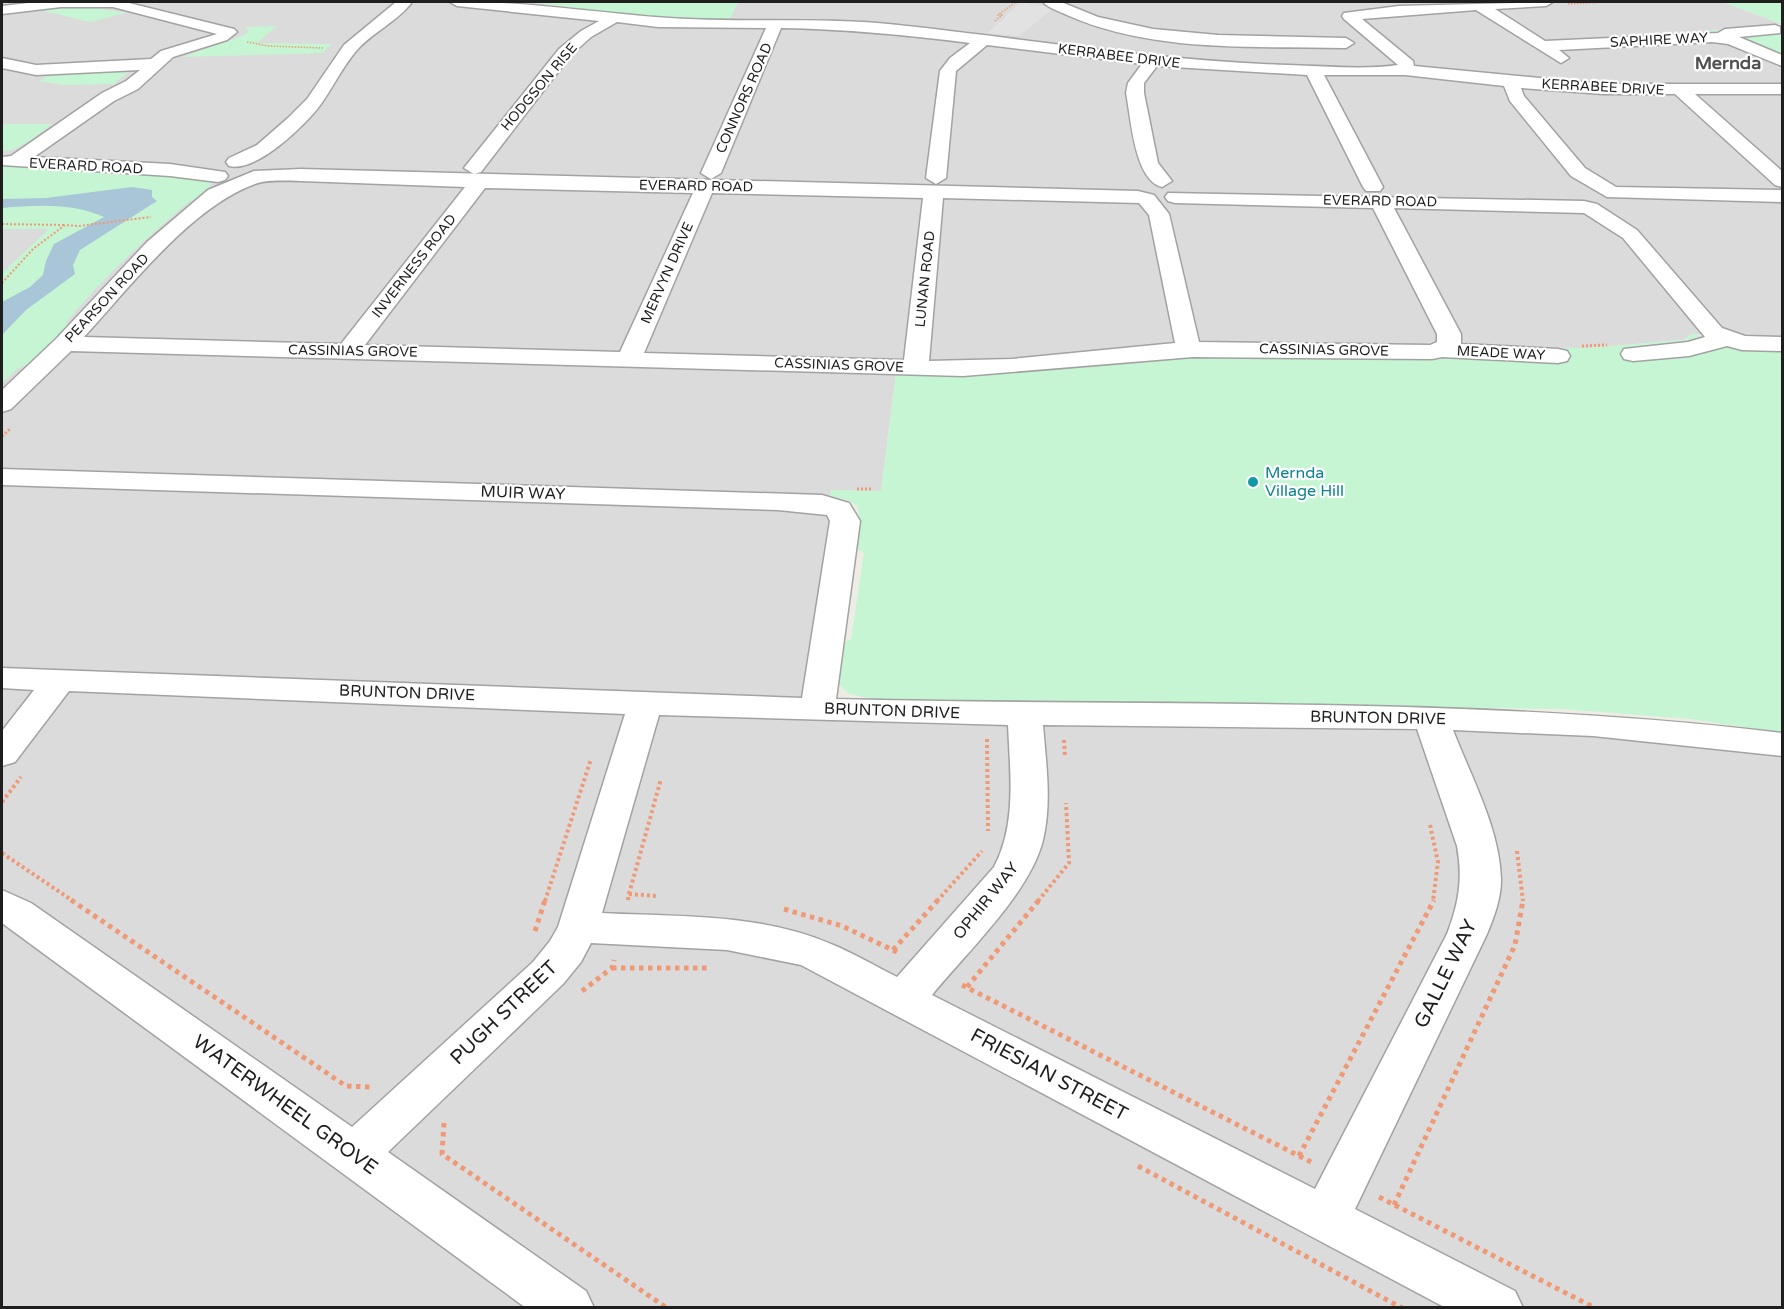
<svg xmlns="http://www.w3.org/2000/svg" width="1784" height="1309" font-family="'Varela Round',sans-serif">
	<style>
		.residential { fill: #dcdbdb }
		.park { fill: #c5f5d2 }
		.parking { fill: #e2e2e2 }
		.water { fill: #a9c5d8 }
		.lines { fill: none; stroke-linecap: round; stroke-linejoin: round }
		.minor-casing { stroke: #a2a2a2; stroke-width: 3 }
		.path-far4 { stroke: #ef9976; stroke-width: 1.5; stroke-dasharray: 1.5 1.5; stroke-linecap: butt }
		.path-far3 { stroke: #ef9976; stroke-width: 2; stroke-dasharray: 2 2; stroke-linecap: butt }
		.path-far2 { stroke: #ef9976; stroke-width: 3; stroke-dasharray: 2 2; stroke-linecap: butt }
		.path-far1 { stroke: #ef9976; stroke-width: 4; stroke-dasharray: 3 3; stroke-linecap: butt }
		.path { stroke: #ef9976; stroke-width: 5; stroke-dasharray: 4.5 4.5; stroke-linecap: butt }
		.minor { fill: #fff; fill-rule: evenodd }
		.culture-dot { fill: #0f9aa8; stroke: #fff; stroke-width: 2 }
		.labels { text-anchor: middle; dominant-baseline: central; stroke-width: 4.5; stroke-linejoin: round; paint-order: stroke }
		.far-street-label { font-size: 14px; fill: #1e1e1e; stroke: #fff }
		.culture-label { font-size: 16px; fill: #0d838f; stroke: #fff; text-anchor: start }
		.street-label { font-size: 16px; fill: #1e1e1e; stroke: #fff }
		.far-district-label { font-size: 18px; font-weight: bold; fill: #515151; stroke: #fff }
		.near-street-label { font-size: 20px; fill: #1e1e1e; stroke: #fff }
	</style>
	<rect width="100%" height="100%" fill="#eeede5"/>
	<polygon class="residential" points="2,2 1723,2 1782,24 1706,32 1782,64 1782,338 1692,334 1683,340 1587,348 1466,347 1465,342 1433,341 1420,346 1148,346 896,372 881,491 831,490 826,516 833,524 802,719 938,725 1585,733 1716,744 1782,754 1782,1307 2,1308"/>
	<g class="park">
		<polygon points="526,2 738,2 730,19 648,16"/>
		<polygon points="1723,2 1782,2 1782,24"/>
		<polygon points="87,6 126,13 90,22 40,10"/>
		<polygon points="1782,25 1782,59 1735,39 1704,31"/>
		<polygon points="277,26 257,43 331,44 323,53 182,57 242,36 248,32 246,27"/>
		<polygon points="131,69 114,84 63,85 39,81 58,72"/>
		<path d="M2,124h50c-15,10 -32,28 -50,27z"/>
		<path d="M2,165l182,9 26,5 1,4c-4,11 -17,15 -27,23 -42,36 -82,73 -118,116l3,4 -39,37 -11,5 -17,15v-110l47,-44h-47z"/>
		<path d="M1692,334c12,0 18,8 29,12 19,6 42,4 61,4v383l-91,-14 -128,-10 -685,-9 -29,-6 -13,-13 4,-36 11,-6 13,-86 -10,-6 5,-32 -2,-9 -9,-6 -18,-4 1,-6 50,1 15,-119 96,2 132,-15 109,-4 208,4 17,-3 8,-9 121,1 96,-8z"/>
	</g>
	<polygon class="parking" points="1021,2 1053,8 1019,36 988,33"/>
	<path class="water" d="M132,187l20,3v7l5,4 -77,49 -7,15 2,9 -49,36 -24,25v-33l28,-15 13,-12 3,-14 8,-17 50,-27c-31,-14 -69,-12 -102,-9v-9l44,-1z"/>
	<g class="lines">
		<g class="minor-casing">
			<g id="minor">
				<polygon points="37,2 125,2 234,29 237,32 227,40 173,57 138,89 114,101 34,157 170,164 225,172 228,176 225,180 218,182 170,176 2,165 2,157 11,156 102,93 126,81 140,70 36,75 2,68 2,58 36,65 151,59 161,51 217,34 113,7 61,7 2,14 2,6"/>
				<path d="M396,2h16c-14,19 -39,30 -55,48 -14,16 -24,37 -36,54 -15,21 -65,69 -92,62l-3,-4 3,-4 28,-13 31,-27 19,-19 37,-54z"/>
				<path d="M450,2c60,-2 142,10 205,15 81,7 162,-1 243,8 131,14 260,36 391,40 36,1 74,5 109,0l-54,-46 -2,-3 2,-3 55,-7 154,-4 -7,4 -51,3 50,32 173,-8 7,-4 50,-4 5,2v6l-41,4 43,18v11l-54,-22 -16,-2 -153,8 10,8 -8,5 -85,-53 -114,9 51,42 1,5 189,18h179v10h-87l87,77v16l-7,-2 -100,-91h-72l-82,-6 3,8 61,72 31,19 166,3v12l-175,-5 -36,-21 -61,-75 -6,-15 -99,-11h-81l59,112 -3,4h-14l-3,-4 -56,-112 -150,-9 -13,17v10l14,70 14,18 -10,6c-28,-7 -31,-70 -36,-94l2,-10 14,-19 -155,-19 -31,26 -10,107 -10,6 -10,-6 14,-107 10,-13 20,-15c-63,-8 -125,-14 -189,-15l-60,145 -10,6 -10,-6 65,-145 -108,-1 -41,-5 -26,15 -20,18 -90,117 -7,2 -10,-6 95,-119 22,-18 18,-10 -142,-15z"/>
				<path d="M1043,2h18l37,15 55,12 65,6 128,3 8,5 -8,5c-91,-2 -194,5 -279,-33 -8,-4 -19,-7 -24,-13z"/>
				<path d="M301,169l837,22 16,4 15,19 30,128 231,3 7,-3v-8l-64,-126 -198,-5 -7,-2 -3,-4 3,-4 416,8 13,3 40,26 85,98 23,8 37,1v14l-40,-1 -15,-4 -38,10 -56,5 -9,-2 -3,-5 3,-5 64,-7 17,-5 -82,-99 -39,-25 -190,-5 67,126v10l97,5 9,2 3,5 -3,5 -9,2 -116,-6 -10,2 -239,-2 -230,19 -892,-25 -60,58 -9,3v-22l54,-51 91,-97 61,-52 46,-19zM301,181l164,6 -124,157 -257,-7c46,-50 107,-130 171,-153 13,-5 32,-3 46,-3zM485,188l208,5 -73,159 -255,-7zM712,193l211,5 -19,162 -260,-7zM943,198l196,5 10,12 26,128 -163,16 -83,2z"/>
				<path d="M2,469l820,26 27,8 11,18 -24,178c315,8 632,-4 946,34v23l-189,-20 -140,-6c18,47 47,99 48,150 0,19 -7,37 -14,54l-132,275 160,82 8,17h-77l-645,-343 -74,-15 -136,-7 -10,19 -18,22 -175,168 198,139 8,17h-68l-524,-385v-33l29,13 321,224 181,-165 17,-21 8,-14 67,-213 -556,-23 -54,71 -13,4v-35l32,-41 -32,-2v-20l800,30 28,-177 -3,-6 -49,-5 -776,-25zM659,715l349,10c2,47 9,99 -14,142l-97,110c-22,-11 -44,-24 -66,-33 -71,-31 -153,-27 -229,-31zM1043,725l374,4 40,117c6,32 2,57 -10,88l-132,255 -383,-194c35,-43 98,-102 111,-155 9,-38 3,-77 0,-115z"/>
			</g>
		</g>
		<g class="path-far4">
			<polyline points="1568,4 1606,2"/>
			<polyline points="995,21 1002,15 998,15 1016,2"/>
			<polyline points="247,42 269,46 323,48"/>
		</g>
		<g class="path-far3">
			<polyline points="2,224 64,225"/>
			<polyline points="2,283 33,249 65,225 78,226 151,217"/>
		</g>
		<g class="path-far2">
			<polyline points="1582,346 1607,345"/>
			<polyline points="2,436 10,429"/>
			<polyline points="857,489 871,489"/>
		</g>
		<g class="path-far1">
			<polyline points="987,739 988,831"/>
			<polyline points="1064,740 1065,757"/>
			<polyline points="2,802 21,777"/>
			<polyline points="1430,825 1438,862 1433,901"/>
			<polyline points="1517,851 1523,901"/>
			<polyline points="2,853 73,901"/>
			<polyline points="629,894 661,779"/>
			<polyline points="628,900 629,894 657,896"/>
			<polyline points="545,901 591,759"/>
			<polyline points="937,901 982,851"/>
			<polyline points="1038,901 1069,863 1066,803"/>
		</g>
		<g class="path">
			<polyline points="71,900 346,1086 370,1087"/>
			<polyline points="784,909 842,926 897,952"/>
			<polyline points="535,931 545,900"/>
			<polyline points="893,950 938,900"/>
			<polyline points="612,968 710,968"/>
			<polyline points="962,985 1311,1162"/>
			<polyline points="967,987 1039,900"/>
			<polyline points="582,991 612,968 614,960"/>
			<polyline points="444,1123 442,1154 667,1308"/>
			<polyline points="1299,1156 1434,900"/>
			<polyline points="1138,1166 1402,1308"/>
			<polyline points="1379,1197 1595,1308"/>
			<polyline points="1394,1205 1515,945 1523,900"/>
		</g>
		<use href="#minor" class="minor"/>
	</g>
	<circle class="culture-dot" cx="1253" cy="482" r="6"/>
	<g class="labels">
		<g class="far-street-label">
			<text transform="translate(1659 40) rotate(-3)">SAPHIRE WAY</text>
			<text transform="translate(1119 56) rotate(7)">KERRABEE DRIVE</text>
			<text transform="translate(539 87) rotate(-50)">HODGSON RISE</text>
			<text transform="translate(1603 87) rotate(3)">KERRABEE DRIVE</text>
			<text transform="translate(744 98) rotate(-66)">CONNORS ROAD</text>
			<text transform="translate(86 166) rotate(3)">EVERARD ROAD</text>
			<text transform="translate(696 186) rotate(1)">EVERARD ROAD</text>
			<text transform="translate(1380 201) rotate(1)">EVERARD ROAD</text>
			<text transform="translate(414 266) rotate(-52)">INVERNESS ROAD</text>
			<text transform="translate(667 273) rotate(-66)">MERVYN DRIVE</text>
			<text transform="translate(925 279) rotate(-84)">LUNAN ROAD</text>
			<text transform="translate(107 298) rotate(-47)">PEARSON ROAD</text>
			<text transform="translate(1324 350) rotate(1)">CASSINIAS GROVE</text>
			<text transform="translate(353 351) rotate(1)">CASSINIAS GROVE</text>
			<text transform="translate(1501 353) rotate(3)">MEADE WAY</text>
			<text transform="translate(839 365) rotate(2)">CASSINIAS GROVE</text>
		</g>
		<g class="culture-label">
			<text x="1265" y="473">Mernda<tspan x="1265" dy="18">Village Hill</tspan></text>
		</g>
		<g class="street-label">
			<text transform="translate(523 493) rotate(2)">MUIR WAY</text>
			<text transform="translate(407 693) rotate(2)">BRUNTON DRIVE</text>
			<text transform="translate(892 711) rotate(2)">BRUNTON DRIVE</text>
			<text transform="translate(1378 718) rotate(1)">BRUNTON DRIVE</text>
			<text transform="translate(986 901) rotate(-51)">OPHIR WAY</text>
		</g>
		<g class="far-district-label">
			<text x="1728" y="63">Mernda</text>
		</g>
		<g class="near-street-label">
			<text transform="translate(1446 974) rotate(-64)">GALLE WAY</text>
			<text transform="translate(504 1013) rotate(-44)">PUGH STREET</text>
			<text transform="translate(1049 1075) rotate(28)">FRIESIAN STREET</text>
			<text transform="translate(285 1105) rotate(36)">WATERWHEEL GROVE</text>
		</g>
	</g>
	<rect width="1784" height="1309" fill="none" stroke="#1e1e1e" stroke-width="6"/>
</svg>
